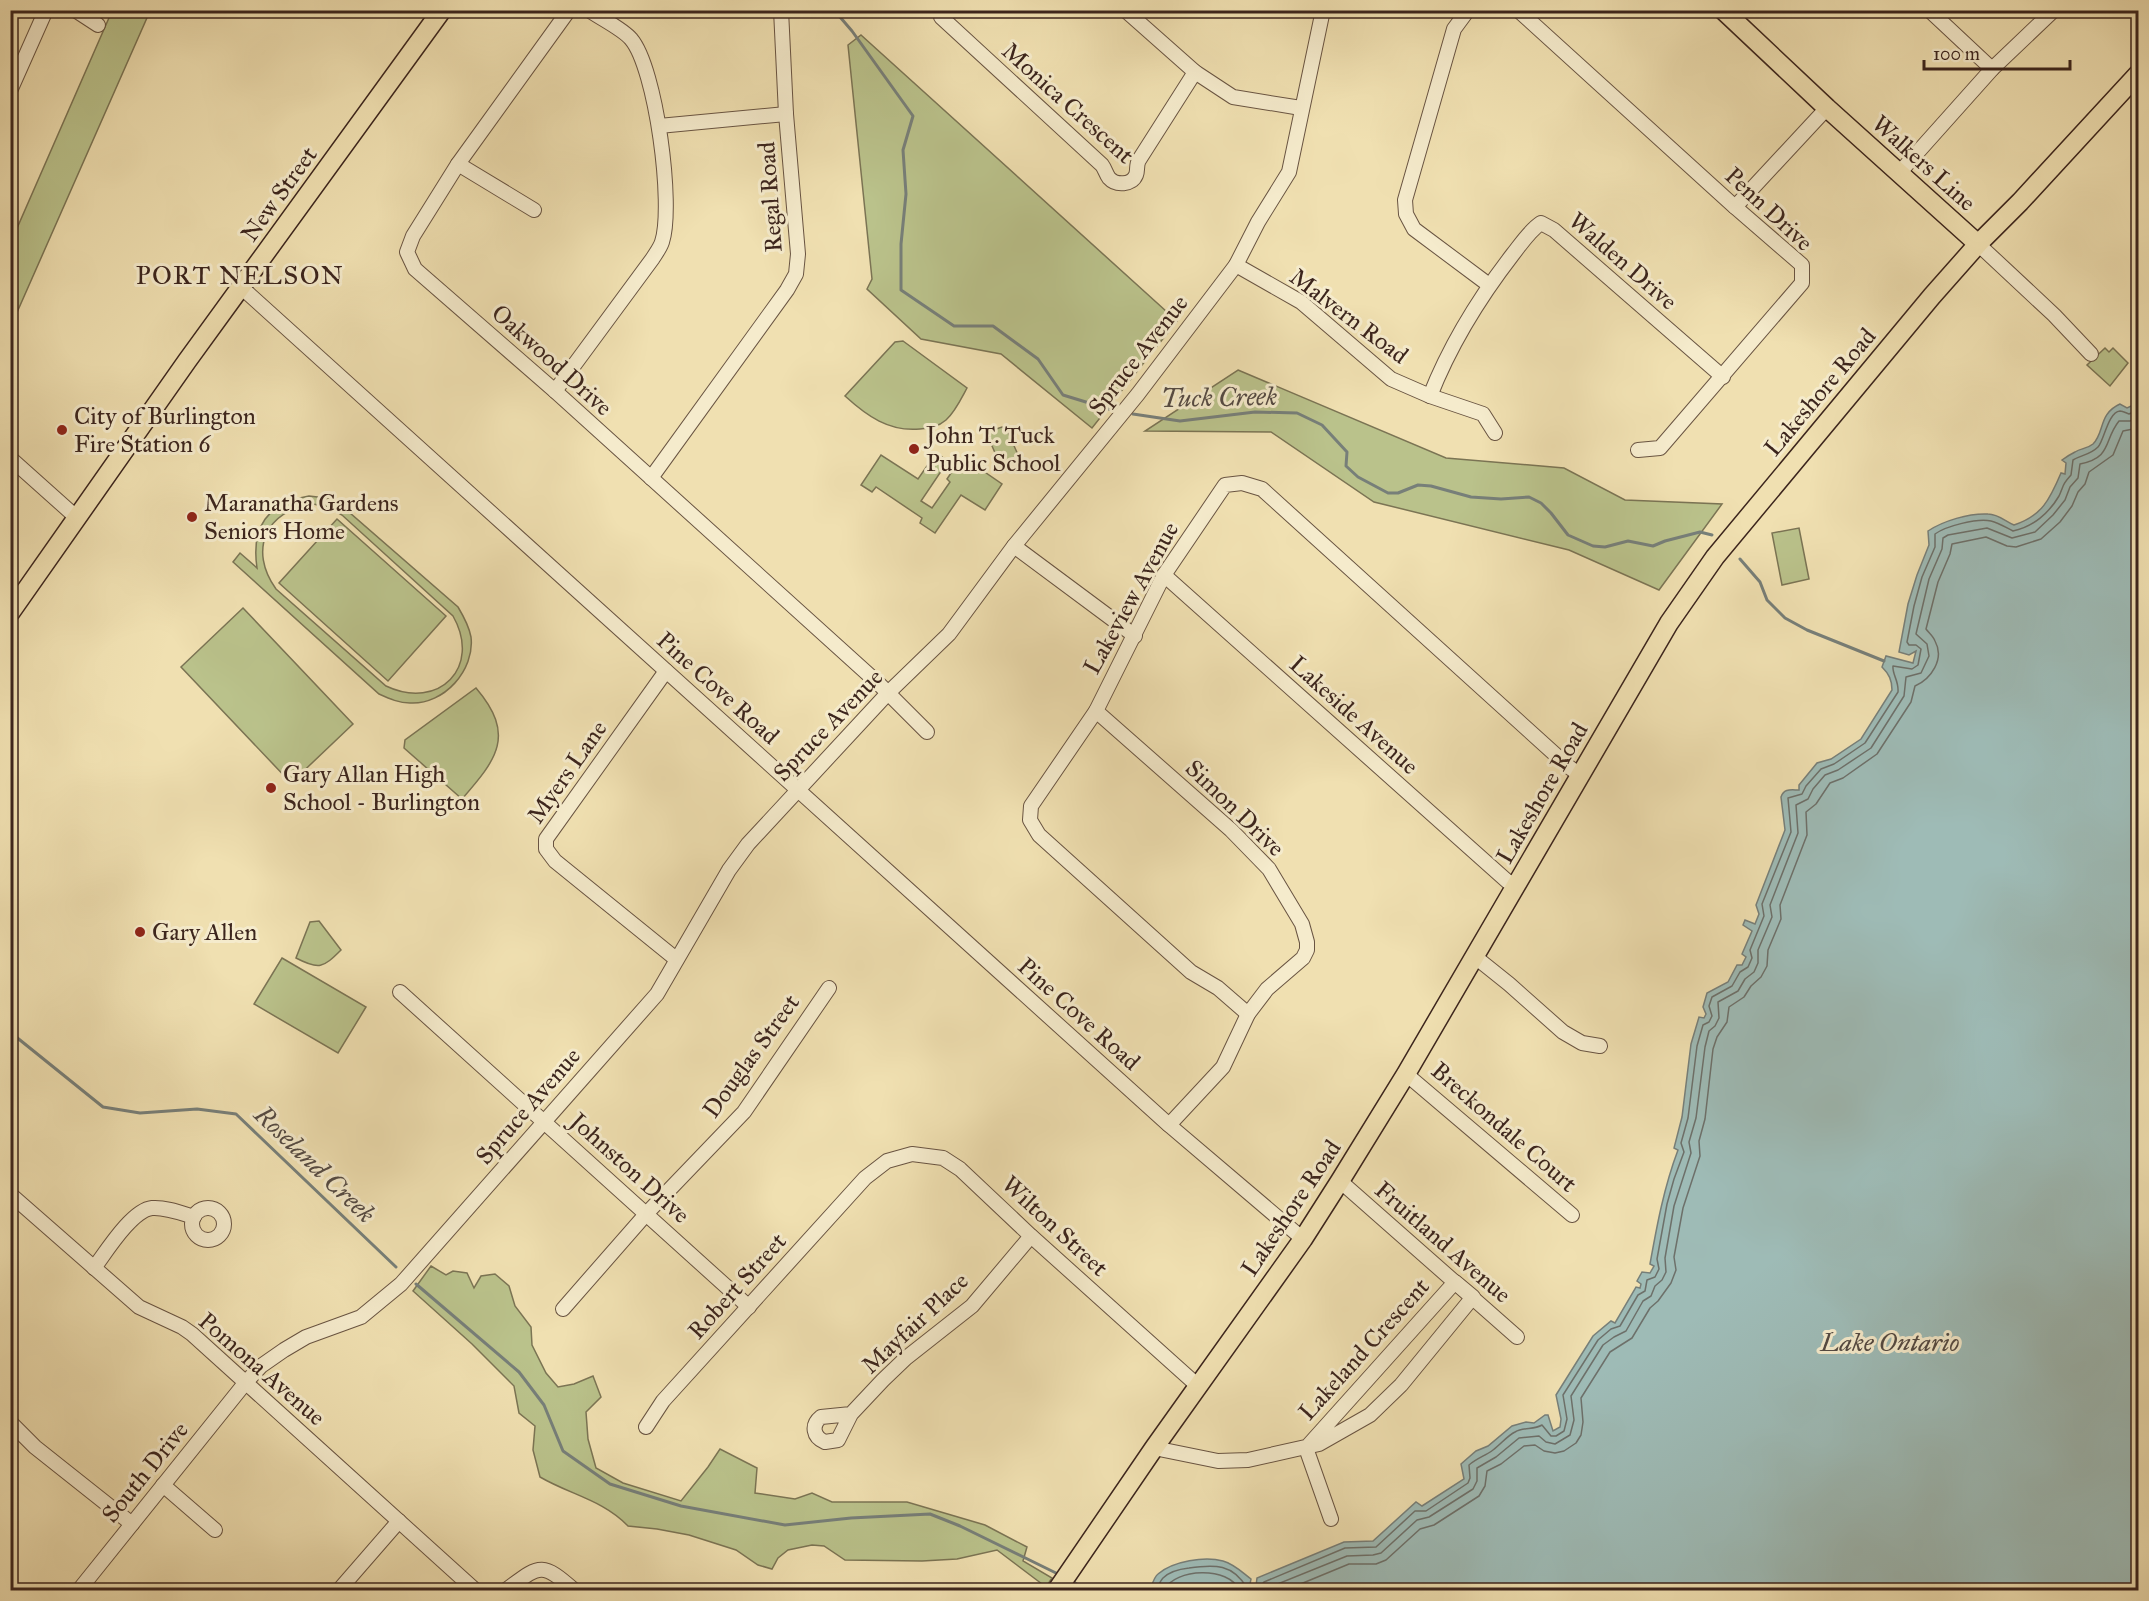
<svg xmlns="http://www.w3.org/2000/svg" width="2149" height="1601" font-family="'IM FELL Great Primer',serif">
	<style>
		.green { fill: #bac28b; stroke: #7b7454; stroke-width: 1.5; fill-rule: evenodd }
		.water { fill: #9ebbb6; stroke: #777f79; stroke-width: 1.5 }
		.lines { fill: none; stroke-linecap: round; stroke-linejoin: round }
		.shore { stroke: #6d706a; stroke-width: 1.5 }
		.stream { stroke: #777f79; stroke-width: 3 }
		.minor-casing { stroke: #695442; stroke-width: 16 }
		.major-casing { stroke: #3c251d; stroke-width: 21 }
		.minor { stroke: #f5ebcc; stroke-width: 14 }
		.major { stroke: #f0e0b1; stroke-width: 18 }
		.poi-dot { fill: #8f2418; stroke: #f5ebcc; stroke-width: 2 }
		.labels { text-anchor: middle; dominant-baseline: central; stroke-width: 6; stroke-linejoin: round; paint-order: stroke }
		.street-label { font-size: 24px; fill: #3c251d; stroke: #f5ebcc }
		.poi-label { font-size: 24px; fill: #3c251d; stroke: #f5ebcc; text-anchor: start }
		.neighbourhood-label { font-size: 26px; letter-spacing: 1.5px; fill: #3c251d; stroke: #f5ebcc }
		.water-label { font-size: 26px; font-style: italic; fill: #544a43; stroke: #f5ebcc }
	</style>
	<rect width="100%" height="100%" fill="#f0e0b1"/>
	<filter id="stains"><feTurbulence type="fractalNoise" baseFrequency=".00333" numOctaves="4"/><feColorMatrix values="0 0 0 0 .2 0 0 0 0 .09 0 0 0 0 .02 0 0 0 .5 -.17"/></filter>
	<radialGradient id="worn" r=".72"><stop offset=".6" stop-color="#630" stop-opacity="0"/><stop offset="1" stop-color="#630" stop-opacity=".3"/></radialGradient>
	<g class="green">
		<polygon points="112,11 150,11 11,326 11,242"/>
		<polygon points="861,35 1177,321 1092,428 1001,354 921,339 867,289 872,279 848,45"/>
		<path d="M903,341l64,47c-6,11 -12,24 -21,32 -8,7 -16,8 -26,9 -31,3 -53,-13 -75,-33l50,-54z"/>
		<polygon points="2105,348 2109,352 2113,348 2128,363 2110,386 2087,365"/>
		<polygon points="1238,370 1446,458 1564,468 1625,500 1722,504 1659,590 1569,550 1374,502 1271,432 1145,431"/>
		<polygon points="1002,427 1007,430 1019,457 1015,462 1006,466 1000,464 988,437 990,431"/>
		<polygon points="936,453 948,461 921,501 932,508 950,482 947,479 959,461 970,468 973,464 1002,484 985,510 961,495 935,533 920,523 922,518 876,487 872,492 861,485 881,455 918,479"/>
		<path d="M309,496l17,2 16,8 116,101c6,10 11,19 13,30 4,33 -27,68 -61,66 -11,0 -20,-4 -31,-9l-146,-132 7,-9 17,15c-6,-41 10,-65 52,-72zM313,504l15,3 14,8 111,101c29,51 -14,95 -67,70l-110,-97c-28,-39 -10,-79 37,-85z"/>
		<polygon points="337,519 446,616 388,681 279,583"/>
		<polygon points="1799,528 1809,579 1782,585 1772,533"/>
		<polygon points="243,608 353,724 291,783 181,667"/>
		<path d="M476,688c40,47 21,71 -14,111l-58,-51 1,-8z"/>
		<path d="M319,921l22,29c-18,18 -22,20 -45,8l14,-36z"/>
		<polygon points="282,958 366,1007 338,1053 254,1004"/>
		<path d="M431,1266l15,9 7,-4 14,2 7,15 7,-12 14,-2 14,12 6,20 16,21 1,18 14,28 12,14 16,-3 19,-8 8,21 -15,15 2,27 8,29 27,15 58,18 27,-34 12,-18 37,19 -2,25 40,6 17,-6 20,9h75l78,23 42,22 -4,14 29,17 -6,9 -49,-37 -40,9 -35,2 -77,-1 -21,-14 -12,-1 -24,5 -10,8 -6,11 -14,-4 -22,-15 -47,-15 -32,-6 -29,-3c-25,-26 -57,-31 -88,-49l-7,-27 2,-24 -16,-13 -5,-27 -42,-42 -59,-53z"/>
	</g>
	<path class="water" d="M2138,403v1187h-988c2,-5 4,-13 8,-16 15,-13 47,-18 65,-13 11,3 19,11 28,18l-1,5 6,2 1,-8 87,-36 29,-1 43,-39 6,4 42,-27 -3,-15 15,-13 12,-5 24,-20 14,-4 8,1 11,-8h3l5,16 7,-4 1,-8 -5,-24 37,-59 18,-15 4,2 21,-36 4,1 1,-4 -4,-3 5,-9 8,1 4,-7 -4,-2c7,-39 14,-77 28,-114l-4,-2 8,-31 9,-73 8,-27 5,1 2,-4 -3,-7 4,-14 21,-11 9,-17h5l4,-8 -4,-3 10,-23 -9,-6 2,-5 10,4 4,-10 -3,-9 29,-75 -4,-33c3,-9 10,-7 18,-7v-5l18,-22 14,-4 30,-20 31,-49c0,-10 -3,-16 -10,-23l4,-11 27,7 3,-12 -7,4 -10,-3 9,-48 9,-29 12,-30 -1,-14c15,-10 41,-18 60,-17 10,0 17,7 26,11 28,-9 36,-26 47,-52l4,1 1,-11 -4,-3c4,-3 9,-6 13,-8 6,-4 12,-3 18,-8 12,-12 5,-30 27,-40l7,4z"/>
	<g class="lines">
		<g class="shore">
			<path d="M1156,1590c2,-3 4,-9 7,-12 7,-7 17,-9 26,-10 26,-4 44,-4 58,20l5,2"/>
			<path d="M1164,1590c11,-22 65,-24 75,0"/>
			<path d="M1258,1590l6,-8 81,-34 31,-1 39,-36h11l42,-28 2,-5 -1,-13c8,-7 16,-9 24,-15 8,-6 14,-14 22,-18 9,-5 19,-2 27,-7l9,11h5l8,-5 3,-12 -4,-24 35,-55 13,-11 9,-3 18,-31 7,-4 2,-11 8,-3 4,-8 -2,-10 10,-55 7,-25 10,-27 -3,-9 7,-25 9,-72 6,-21 6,-3 3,-6 -3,-10 3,-9 20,-11 8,-14 8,-5 4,-9 -2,-8 14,-34 -2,-12 29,-72 -3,-34 14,-4 4,-8 15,-17 13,-5 31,-21 33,-51c1,-11 -6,-18 -5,-26l19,3 6,-4 3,-16 -5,-4h-7l-2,-3 7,-36 8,-29 13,-30v-13c11,-8 42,-16 56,-13 8,2 14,6 22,10 20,-4 36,-18 46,-35 5,-11 3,-11 12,-21l2,-15c8,-5 17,-5 25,-13 6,-6 10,-35 22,-36 3,0 6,2 9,3l9,-4"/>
			<path d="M1268,1590l2,-3 77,-31 26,-1 8,-2 36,-33 12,-3 44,-28 4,-8v-13l19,-11 23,-19 20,-2 7,6 9,2 15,-9 4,-15 -3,-24 32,-51 11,-8 12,-6 17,-30 8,-5 4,-10 7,-6 4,-8 -1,-14 9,-52 17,-53 -2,-11 7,-24 9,-71 4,-16 6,-5 4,-8 -1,-16 20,-11 7,-12 9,-7 4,-9v-13l14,-33 -2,-12 28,-72 -2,-28 12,-6 5,-10 12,-14 13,-5 33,-22 33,-52 2,-19 15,-4 8,-17 -2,-12 -11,-10 13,-55 13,-30 1,-11 5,-3 39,-7 25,10 23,-6 18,-17 12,-15 5,-13 8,-9 2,-14c33,-7 23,-23 39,-43h11l8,-3"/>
			<path d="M1286,1590l63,-26h27l10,-4 34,-31 14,-4 45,-29 6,-10 2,-15 14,-7 23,-18 11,-1 9,6 11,2 9,-2 12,-8 5,-8 2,-13 -2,-24 29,-46 22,-14 18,-30 8,-7 13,-18 5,-13 -2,-13 9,-49 17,-52 -1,-15 6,-22 8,-70 4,-12 10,-15 2,-15 15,-10 7,-11 10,-9 6,-11 1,-16 13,-31 -1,-14 27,-70 -1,-23 10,-8 14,-21 13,-5 34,-24 34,-52 4,-16c16,-7 30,-27 20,-45 -2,-5 -6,-8 -9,-12l12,-47 12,-28 2,-10 34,-7 21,9 9,1 25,-8 19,-17 12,-16 6,-14 7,-8 4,-12 24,-17 10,-24 15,-3"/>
		</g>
		<g class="stream">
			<polyline points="834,10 852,31 913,116 903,150 906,194 901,244 901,290 954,326 993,326 1038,359 1063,395 1112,410"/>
			<polyline points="1133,414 1180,421 1255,412 1297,413 1322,425 1347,452 1346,466 1358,477 1388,493 1398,493 1418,485 1431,486 1471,497 1501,499 1529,497 1541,503 1551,513 1568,535 1593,546 1605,547 1628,541 1653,546 1665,541 1700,532 1712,535"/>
			<polyline points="1740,559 1760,582 1767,600 1785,618 1807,630 1884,661"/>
			<polyline points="10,1032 103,1107 140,1113 197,1109 236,1114 396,1267"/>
			<polyline points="416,1284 519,1372 544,1405 563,1451 610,1484 681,1506 785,1525 851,1518 930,1514 960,1526 1058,1574"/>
			<polyline points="1072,1581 1086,1590"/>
		</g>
		<g class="minor-casing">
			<g id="minor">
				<polyline points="75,10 98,25"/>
				<polyline points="569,10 458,164 413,236 407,252 415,269 555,391 879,684 927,732"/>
				<path d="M941,10v7l161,148c3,4 4,9 7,13 7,8 23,7 27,-3 2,-5 0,-10 3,-15l56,-88"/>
				<polyline points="1125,10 1195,72 1233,97 1301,108"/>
				<polyline points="1468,10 1454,29 1405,200 1406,214 1414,229 1489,285"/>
				<polyline points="1518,10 1735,207 1802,265 1802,283 1660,448 1638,450"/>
				<polyline points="1929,10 1992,69"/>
				<polyline points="10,91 46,10"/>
				<polyline points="659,126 786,114"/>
				<polyline points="458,164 534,210"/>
				<polyline points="1900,172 1992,69 2054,10"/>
				<polyline points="1735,207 1827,108"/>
				<polyline points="1978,244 2054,315 2091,354"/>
				<polyline points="1236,265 1301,302 1391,379 1430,396 1483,414 1495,433"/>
				<polyline points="241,287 1169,1125 1303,1239"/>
				<path d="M555,391l98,-133c3,-5 7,-10 9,-16 12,-36 -6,-174 -31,-203 -8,-10 -31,-21 -42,-29"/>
				<path d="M1430,396c20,-51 49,-98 83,-142 8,-10 17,-24 28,-31l13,7 169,147"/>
				<polyline points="10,458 76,517"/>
				<polyline points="651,478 787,290 796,274 798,254 786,114 781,10"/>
				<polyline points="1014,546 1135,636"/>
				<polyline points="1164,575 1507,881 1516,885"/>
				<polyline points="666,671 546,839 546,849 555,861 676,959"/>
				<polyline points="1096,711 1231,830 1269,869 1302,924 1307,942 1307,950 1303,958 1267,989 1248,1014 1223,1067 1169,1125"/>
				<polyline points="1474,956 1509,984 1563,1032 1582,1043 1600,1046"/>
				<polyline points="400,992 749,1307"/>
				<polyline points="1248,1014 1218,988 1191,972 1039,835 1030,820 1031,806 1096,711 1164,575 1225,485 1242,483 1262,489 1569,767 1580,775"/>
				<polyline points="1406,1074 1572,1215"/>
				<polyline points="1340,1181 1517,1337"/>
				<polyline points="10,1194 139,1307 182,1327 192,1334 475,1590"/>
				<circle cx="208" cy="1224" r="16"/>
				<path d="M94,1268c12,-16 38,-58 58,-60 14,-1 29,5 42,9"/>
				<polyline points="563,1309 647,1213 744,1112 829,988"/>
				<path d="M851,1414l-30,3c-10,8 -8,20 4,25l13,-2 13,-26 32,-34 23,-22 66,-52 59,-70"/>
				<polyline points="10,1422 35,1447 132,1524"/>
				<polyline points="646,1427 663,1401 865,1178 887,1161 912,1154 943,1158 960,1169 1031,1236 1198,1386"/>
				<polyline points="1154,1448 1218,1461 1248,1460 1319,1444 1370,1415 1401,1385 1473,1297 1455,1282 1306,1448"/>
				<polyline points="1306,1448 1331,1519"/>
				<polyline points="163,1485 215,1530"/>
				<polyline points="79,1590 246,1382 261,1366 284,1350 306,1337 361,1317 401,1284 657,994 729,870 748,844 888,693 949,634 1014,546 1138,394 1236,265 1258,222 1289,172 1323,10"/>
				<polyline points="339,1590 399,1521"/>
				<path d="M506,1590c34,-25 35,-29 68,0"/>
			</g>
		</g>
		<g class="major-casing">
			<g id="major">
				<polyline points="1723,10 1827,108 1978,244"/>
				<polyline points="10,613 187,361 442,10"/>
				<polyline points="1057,1590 1154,1448 1303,1239 1340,1181 1406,1074 1669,623 1715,557 1932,296 1978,244 2020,202 2138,74"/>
			</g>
		</g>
		<use href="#minor" class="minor"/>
		<use href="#major" class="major"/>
	</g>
	<g class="poi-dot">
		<circle cx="62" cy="430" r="6"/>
		<circle cx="914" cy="449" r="6"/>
		<circle cx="192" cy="517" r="6"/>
		<circle cx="271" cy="788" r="6"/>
		<circle cx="140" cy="932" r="6"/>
	</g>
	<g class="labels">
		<g class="street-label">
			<text transform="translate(1068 103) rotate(42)">Monica Crescent</text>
			<text transform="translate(1924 163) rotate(42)">Walkers Line</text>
			<text transform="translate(279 194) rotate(-54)">New Street</text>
			<text transform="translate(770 197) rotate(-94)">Regal Road</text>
			<text transform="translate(1769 209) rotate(43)">Penn Drive</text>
			<text transform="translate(1623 261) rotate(41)">Walden Drive</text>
			<text transform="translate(1349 316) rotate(37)">Malvern Road</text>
			<text transform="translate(1138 355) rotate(-52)">Spruce Avenue</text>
			<text transform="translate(552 360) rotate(42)">Oakwood Drive</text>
			<text transform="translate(1820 392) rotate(-50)">Lakeshore Road</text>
			<text transform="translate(1131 598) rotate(-61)">Lakeview Avenue</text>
			<text transform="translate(718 688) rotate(42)">Pine Cove Road</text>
			<text transform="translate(1354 715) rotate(42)">Lakeside Avenue</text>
			<text transform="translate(828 725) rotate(-46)">Spruce Avenue</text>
			<text transform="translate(567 772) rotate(-55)">Myers Lane</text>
			<text transform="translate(1542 793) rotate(-60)">Lakeshore Road</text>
			<text transform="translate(1235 808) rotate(44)">Simon Drive</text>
			<text transform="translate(1079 1014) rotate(42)">Pine Cove Road</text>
			<text transform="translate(751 1056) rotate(-54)">Douglas Street</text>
			<text transform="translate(528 1106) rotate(-49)">Spruce Avenue</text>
			<text transform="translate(1504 1127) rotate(41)">Breckondale Court</text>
			<text transform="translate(630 1168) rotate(42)">Johnston Drive</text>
			<text transform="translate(1291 1208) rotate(-56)">Lakeshore Road</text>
			<text transform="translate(1055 1226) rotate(43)">Wilton Street</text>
			<text transform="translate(1443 1242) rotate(41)">Fruitland Avenue</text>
			<text transform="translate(737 1286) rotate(-48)">Robert Street</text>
			<text transform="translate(915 1323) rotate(-43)">Mayfair Place</text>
			<text transform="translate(1364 1349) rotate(-48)">Lakeland Crescent</text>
			<text transform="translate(262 1369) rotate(41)">Pomona Avenue</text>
			<text transform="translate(145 1472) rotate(-51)">South Drive</text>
		</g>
		<g class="poi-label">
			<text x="74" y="416">City of Burlington<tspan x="74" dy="28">Fire Station 6</tspan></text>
			<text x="926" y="435">John T. Tuck<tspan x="926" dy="28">Public School</tspan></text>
			<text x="204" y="503">Maranatha Gardens<tspan x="204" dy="28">Seniors Home</tspan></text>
			<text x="283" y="774">Gary Allan High<tspan x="283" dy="28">School - Burlington</tspan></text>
			<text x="152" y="932">Gary Allen</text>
		</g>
		<g class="neighbourhood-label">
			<text x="240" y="275">PORT NELSON</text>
		</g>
		<g class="water-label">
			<text transform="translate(1219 397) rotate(-1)">Tuck Creek</text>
			<text transform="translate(315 1164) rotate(44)">Roseland Creek</text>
			<text x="1890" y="1342">Lake Ontario</text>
		</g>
	</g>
	<rect width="2149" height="1601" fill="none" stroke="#f0e0b1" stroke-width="36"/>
	<rect x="12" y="12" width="2125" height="1577" fill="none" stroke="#3c251d" stroke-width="3"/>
	<rect x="18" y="18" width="2113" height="1565" fill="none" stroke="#3c251d" stroke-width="1.5"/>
	<path d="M1924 60v9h146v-9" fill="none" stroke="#3c251d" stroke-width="3"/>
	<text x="1933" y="60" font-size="18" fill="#3c251d" stroke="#f5ebcc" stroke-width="4.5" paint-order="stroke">100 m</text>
	<rect width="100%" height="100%" filter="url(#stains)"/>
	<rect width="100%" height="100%" fill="url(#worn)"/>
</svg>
